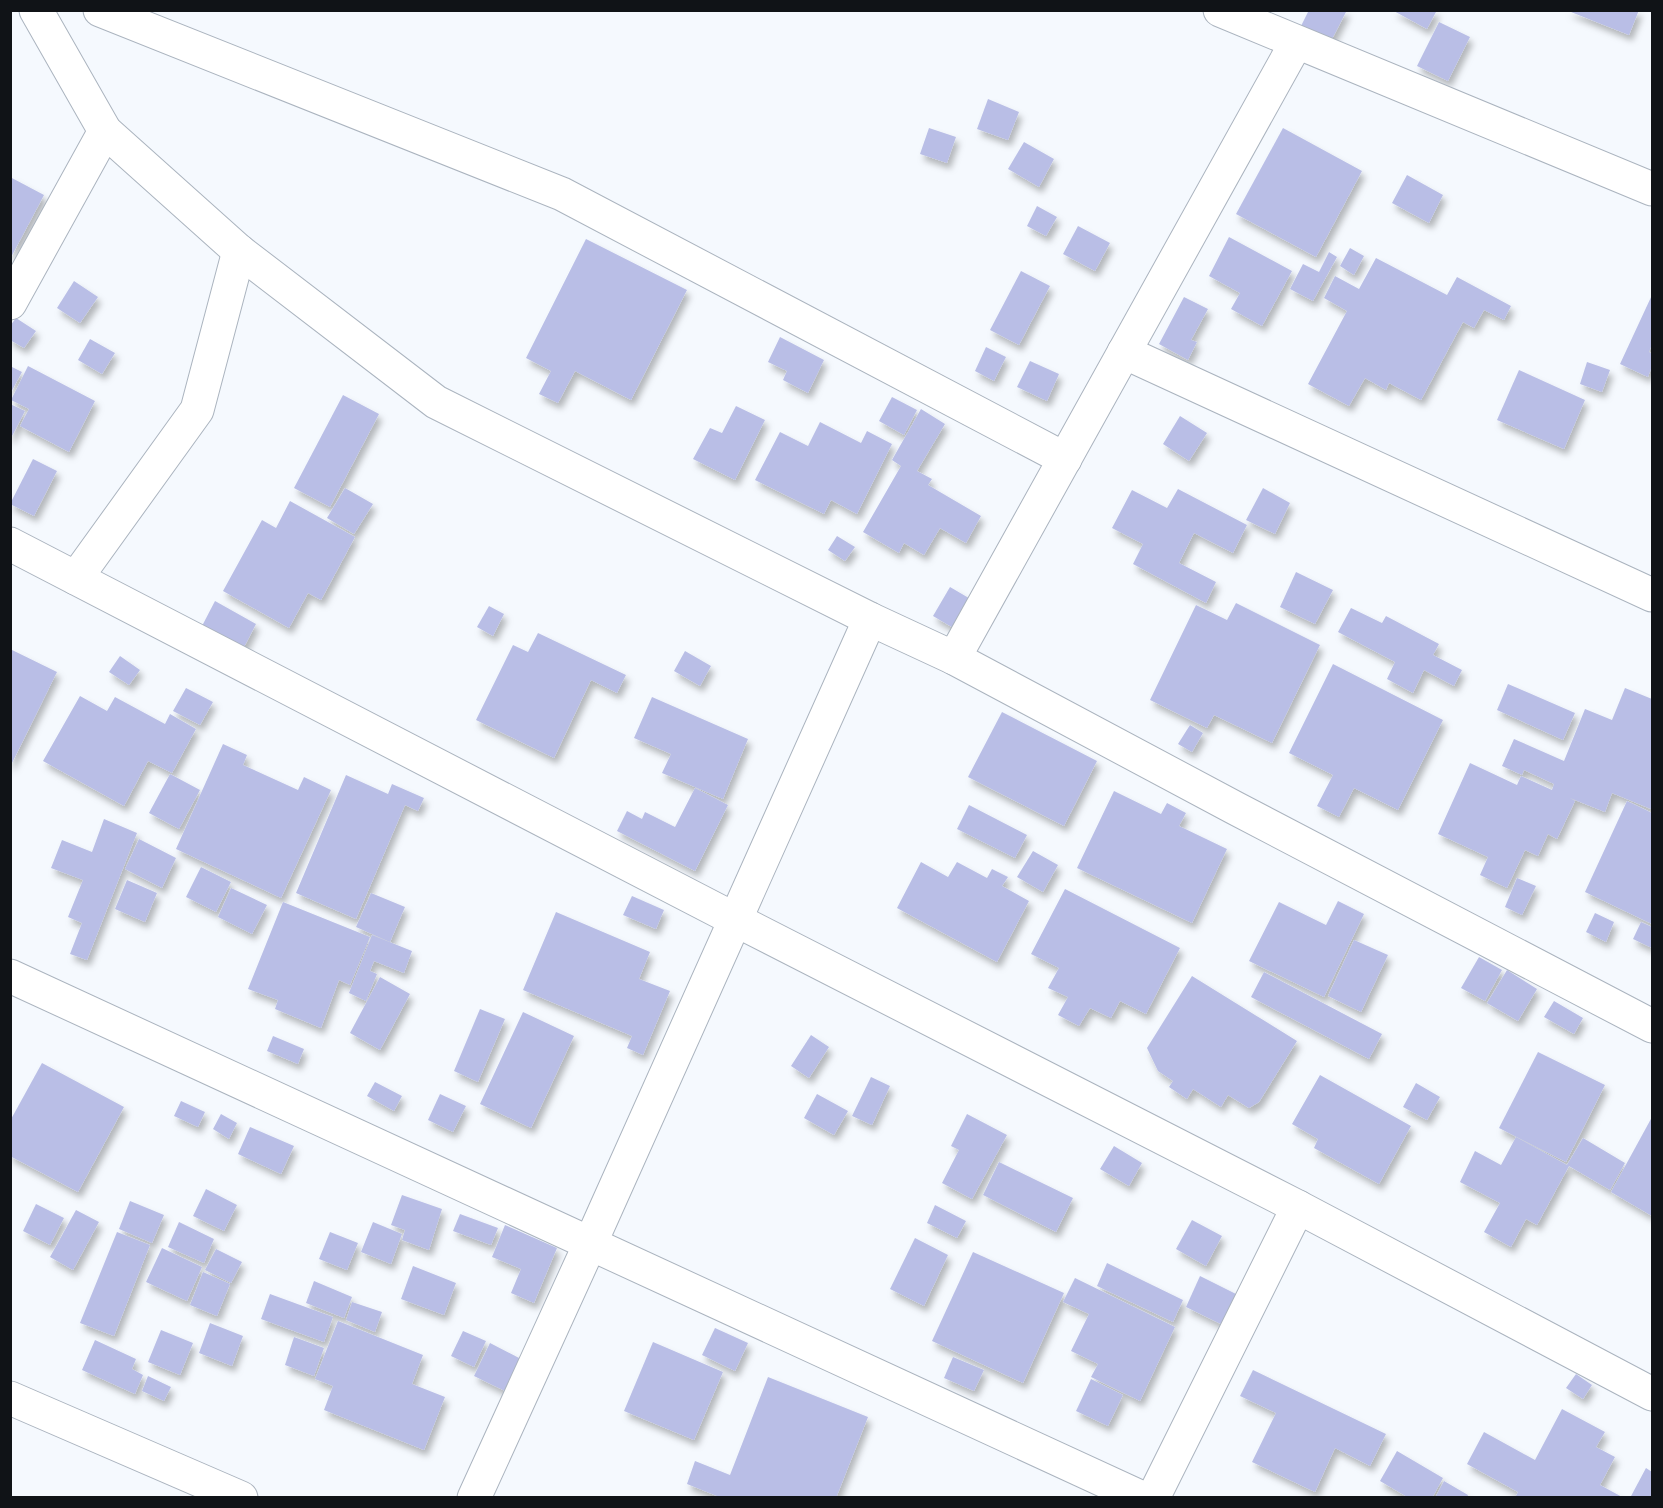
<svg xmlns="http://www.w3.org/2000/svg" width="1663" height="1508" font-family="'Public Sans',sans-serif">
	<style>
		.building { fill: #b9bee6; filter: url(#shadow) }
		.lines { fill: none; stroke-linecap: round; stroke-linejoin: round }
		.minor-casing { stroke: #abb4bf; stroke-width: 35 }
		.minor { stroke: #fff; stroke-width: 33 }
	</style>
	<defs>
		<filter id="shadow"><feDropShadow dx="3.5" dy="6" stdDeviation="3" flood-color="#0004"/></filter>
	</defs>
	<rect width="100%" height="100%" fill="#f5f9fe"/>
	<g class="building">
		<polygon points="1309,10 1347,10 1331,41 1301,26"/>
		<polygon points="1392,10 1437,10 1427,29"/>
		<polygon points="1566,10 1639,10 1629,35"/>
		<polygon points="1439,22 1470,37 1448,81 1417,66"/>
		<polygon points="988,99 1019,112 1008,140 977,129"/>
		<polygon points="929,128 956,137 947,163 920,154"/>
		<polygon points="1283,128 1362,171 1316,257 1236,214"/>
		<polygon points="1024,142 1054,159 1039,187 1008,169"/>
		<polygon points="1407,175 1443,195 1429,223 1392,203"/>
		<polygon points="10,177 44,195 10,259"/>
		<polygon points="1037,206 1057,217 1046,236 1027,226"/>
		<polygon points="1078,226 1110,243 1095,271 1063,254"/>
		<polygon points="1229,237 1292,271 1262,326 1231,309 1240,293 1209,276"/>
		<polygon points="586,239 687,290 631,400 575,371 558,403 539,394 551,371 526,358"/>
		<polygon points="1350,248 1364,256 1354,275 1340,266"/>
		<polygon points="1329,252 1337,257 1313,301 1290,289 1303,264 1319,272"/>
		<polygon points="1376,258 1447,295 1457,277 1511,306 1504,320 1484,310 1474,328 1463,322 1421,400 1389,383 1386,390 1365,378 1349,406 1308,384 1347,311 1324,298 1335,276 1359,289"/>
		<polygon points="1021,271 1050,286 1019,345 990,330"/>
		<polygon points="74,281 98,297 80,323 57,308"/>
		<polygon points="1652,295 1652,344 1649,352 1652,354 1652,366 1648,377 1620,364"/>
		<polygon points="1184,297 1208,309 1191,340 1197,342 1188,360 1159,344"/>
		<polygon points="16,318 36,331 24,348 10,340 10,326"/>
		<polygon points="780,337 824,360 808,393 783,380 787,371 768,362"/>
		<polygon points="90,339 115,353 102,374 78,360"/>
		<polygon points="986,347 1006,357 994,381 975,371"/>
		<polygon points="1030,361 1059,374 1047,401 1017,387"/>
		<polygon points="1587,362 1610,370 1602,392 1580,384"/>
		<polygon points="10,366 22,372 10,394"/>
		<polygon points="28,366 95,401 69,452 20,426 29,409 11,400"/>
		<polygon points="1519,370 1585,400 1564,449 1497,420"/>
		<polygon points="343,395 379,414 330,507 294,488"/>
		<polygon points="892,397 917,410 904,435 879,421"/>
		<polygon points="10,404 25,411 10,440"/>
		<polygon points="736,406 765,420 735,480 693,459 710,428 722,433"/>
		<polygon points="921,409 945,424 917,471 932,479 928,485 981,516 966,543 940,528 924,555 904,543 899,553 863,532 901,466 892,460"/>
		<polygon points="1180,416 1207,433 1189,461 1163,444"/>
		<polygon points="820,422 861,443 867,431 892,444 857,514 831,500 824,514 755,480 780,432 808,446"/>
		<polygon points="33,459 57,471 34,516 10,504"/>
		<polygon points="345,488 373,504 354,534 327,518"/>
		<polygon points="1263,488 1290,503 1275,534 1246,520"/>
		<polygon points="1178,489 1247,525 1233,553 1194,533 1179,563 1216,582 1206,603 1133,564 1143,544 1112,528 1132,490 1167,508"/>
		<polygon points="290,501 355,537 321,600 308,593 289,628 223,591 262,520 276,528"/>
		<polygon points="837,536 855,547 845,561 828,550"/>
		<polygon points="1296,572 1333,590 1315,624 1280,607"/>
		<polygon points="950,587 979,604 962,633 933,616"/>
		<polygon points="215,601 256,624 243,649 202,626"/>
		<polygon points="1236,603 1320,645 1272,743 1214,715 1207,728 1150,700 1196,605 1227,620"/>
		<polygon points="489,606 504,614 493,636 477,627"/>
		<polygon points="1351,608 1382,623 1386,616 1439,644 1433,655 1462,670 1454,686 1424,670 1413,693 1387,679 1395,662 1338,632"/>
		<polygon points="538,633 626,675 617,693 591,680 554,758 476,720 513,645 528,652"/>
		<polygon points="10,649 57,672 10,767"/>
		<polygon points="685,651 711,666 700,686 674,671"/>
		<polygon points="120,656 140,670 129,685 109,672"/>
		<polygon points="1333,664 1443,720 1398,810 1354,788 1339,817 1317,806 1333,775 1289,753"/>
		<polygon points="1508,684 1575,713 1563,740 1497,710"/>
		<polygon points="186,688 213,702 200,725 173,711"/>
		<polygon points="1625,688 1652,699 1652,805 1651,809 1612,793 1605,812 1570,798 1575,801 1557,839 1548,834 1538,856 1525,850 1507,888 1480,875 1488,857 1438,834 1470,763 1517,785 1521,776 1552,790 1554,784 1524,770 1522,775 1502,766 1514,739 1564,761 1585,709 1612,720"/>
		<polygon points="80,696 107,711 115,697 165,724 170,714 196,729 172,773 148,761 124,806 43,761"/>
		<polygon points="652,697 748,739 723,799 662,773 671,754 634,738"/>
		<polygon points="1002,712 1097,761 1064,826 968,777"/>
		<polygon points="1190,725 1203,733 1192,752 1178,744"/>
		<polygon points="223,744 247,755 243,765 298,790 304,777 331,790 281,898 176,849"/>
		<polygon points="170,774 200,790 179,829 149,813"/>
		<polygon points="346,775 388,794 392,784 424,798 418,811 405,805 356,919 296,893"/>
		<polygon points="695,788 728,805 695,871 617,831 627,811 642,819 645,812 675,827"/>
		<polygon points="1114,791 1161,814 1167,803 1186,813 1179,826 1227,849 1192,923 1077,868"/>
		<polygon points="1627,801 1652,813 1652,924 1585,892"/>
		<polygon points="969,805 1027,835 1015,858 957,829"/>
		<polygon points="104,819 137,833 87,960 70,954 82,923 68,917 83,880 51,868 62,840 92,852"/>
		<polygon points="139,839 176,858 162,888 125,869"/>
		<polygon points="1033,851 1058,865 1043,892 1017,877"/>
		<polygon points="921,862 948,877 957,862 987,878 992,869 1008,877 1002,886 1029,901 997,962 897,908"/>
		<polygon points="201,867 231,882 216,912 186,897"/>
		<polygon points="1517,878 1536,886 1522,915 1505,907"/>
		<polygon points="127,880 157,893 145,922 115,909"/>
		<polygon points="231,888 267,905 252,934 218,917"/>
		<polygon points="1065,889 1180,948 1146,1014 1120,1001 1111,1018 1090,1008 1079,1026 1058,1015 1068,997 1048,988 1059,968 1031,954"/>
		<polygon points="371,893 405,907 390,942 356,927"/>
		<polygon points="632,896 664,910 656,929 623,915"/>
		<polygon points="1338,901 1364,914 1324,997 1249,961 1279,902 1326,925"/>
		<polygon points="283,902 370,937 350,985 339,980 321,1028 275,1009 278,1000 248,989"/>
		<polygon points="556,912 650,952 639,979 670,991 643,1055 627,1048 632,1036 523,990"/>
		<polygon points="1595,913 1614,922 1606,942 1586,932"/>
		<polygon points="1641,922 1652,927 1652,948 1633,939"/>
		<polygon points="372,935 412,951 404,973 374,961 370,971 377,974 366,1001 349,993"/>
		<polygon points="1354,940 1388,955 1361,1012 1328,996"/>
		<polygon points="1479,957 1502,970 1485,1001 1461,988"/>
		<polygon points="1507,970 1537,989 1518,1021 1487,1003"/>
		<polygon points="1264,972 1382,1034 1369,1059 1251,997"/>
		<polygon points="1192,976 1297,1041 1259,1102 1249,1108 1228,1095 1221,1107 1193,1089 1187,1099 1169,1087 1173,1081 1158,1071 1147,1048"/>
		<polygon points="380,977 410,994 380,1050 350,1033"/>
		<polygon points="1554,1001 1583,1018 1574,1034 1544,1017"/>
		<polygon points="480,1009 505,1019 478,1082 454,1071"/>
		<polygon points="523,1012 574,1036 531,1128 480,1104"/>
		<polygon points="811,1035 829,1047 809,1078 791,1066"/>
		<polygon points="273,1036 304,1049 298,1064 267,1051"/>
		<polygon points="1538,1052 1605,1085 1566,1162 1499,1128"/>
		<polygon points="42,1063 124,1107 78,1192 10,1156 10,1121"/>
		<polygon points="1320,1075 1411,1126 1379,1184 1314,1148 1318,1139 1292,1124"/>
		<polygon points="871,1077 890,1086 872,1125 852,1116"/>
		<polygon points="375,1082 402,1096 394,1111 367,1096"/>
		<polygon points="1416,1083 1440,1097 1427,1120 1403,1107"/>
		<polygon points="440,1094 466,1106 453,1132 428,1120"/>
		<polygon points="817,1094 848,1111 834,1135 804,1118"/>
		<polygon points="181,1101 205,1112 198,1127 174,1116"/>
		<polygon points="221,1114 237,1123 229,1139 213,1129"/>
		<polygon points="967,1114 1007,1135 972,1199 942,1183 959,1150 951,1146"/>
		<polygon points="1652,1117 1652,1216 1611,1192"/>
		<polygon points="250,1127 294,1146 281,1174 238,1154"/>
		<polygon points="1516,1137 1567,1165 1583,1138 1625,1163 1610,1190 1569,1166 1537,1225 1526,1219 1511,1247 1484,1232 1500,1203 1460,1182 1475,1151 1501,1165"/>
		<polygon points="1114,1146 1142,1163 1129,1186 1100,1169"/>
		<polygon points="999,1162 1073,1198 1056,1232 983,1195"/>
		<polygon points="206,1189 237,1205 224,1231 193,1216"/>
		<polygon points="402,1195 442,1209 429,1250 402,1240 405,1230 391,1225"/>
		<polygon points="130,1201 164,1215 152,1243 119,1229"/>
		<polygon points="36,1204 64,1218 50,1245 23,1231"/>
		<polygon points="935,1205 966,1221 957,1238 927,1223"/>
		<polygon points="76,1210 99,1222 73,1270 50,1257"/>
		<polygon points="460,1214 498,1228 491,1245 453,1231"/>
		<polygon points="1192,1220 1222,1236 1206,1266 1176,1249"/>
		<polygon points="179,1222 214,1239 204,1263 168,1247"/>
		<polygon points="373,1222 402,1234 391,1264 361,1252"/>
		<polygon points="505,1225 557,1248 534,1303 511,1293 521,1269 492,1257"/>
		<polygon points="117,1232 150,1245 114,1336 80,1323"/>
		<polygon points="330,1232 358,1243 347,1270 319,1259"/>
		<polygon points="915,1238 948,1255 924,1306 890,1289"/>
		<polygon points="162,1248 202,1267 187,1301 146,1282"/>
		<polygon points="216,1249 242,1262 231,1283 205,1270"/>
		<polygon points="973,1252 1064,1293 1023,1383 932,1341"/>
		<polygon points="1107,1263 1183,1300 1173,1322 1097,1286"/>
		<polygon points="413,1266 456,1283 444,1315 401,1299"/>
		<polygon points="203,1272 230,1284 217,1316 190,1305"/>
		<polygon points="1200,1276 1242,1297 1227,1327 1186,1307"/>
		<polygon points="1075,1278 1175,1327 1140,1401 1091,1377 1098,1364 1071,1351 1089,1314 1063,1302"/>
		<polygon points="314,1281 352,1297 344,1318 306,1303"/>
		<polygon points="270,1294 333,1317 324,1342 261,1319"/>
		<polygon points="352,1302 382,1312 375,1332 346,1320"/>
		<polygon points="338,1321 423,1355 412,1384 445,1397 424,1450 324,1410 333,1386 315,1379"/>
		<polygon points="210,1323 243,1336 232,1366 199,1353"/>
		<polygon points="715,1328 748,1343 735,1371 702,1355"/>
		<polygon points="161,1330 193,1343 180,1375 148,1362"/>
		<polygon points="463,1331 486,1341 474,1367 451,1356"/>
		<polygon points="294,1337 324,1348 314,1376 285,1365"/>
		<polygon points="95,1340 136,1359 132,1369 143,1375 135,1394 82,1370"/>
		<polygon points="653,1342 723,1372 694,1440 624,1411"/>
		<polygon points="490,1343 521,1359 505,1391 474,1376"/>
		<polygon points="953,1357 984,1370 974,1391 944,1378"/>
		<polygon points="1253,1370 1386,1434 1370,1466 1335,1448 1315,1492 1252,1462 1276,1413 1240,1396"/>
		<polygon points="1576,1374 1592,1385 1583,1399 1566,1388"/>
		<polygon points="148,1376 171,1387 164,1401 142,1391"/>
		<polygon points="768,1377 868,1417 836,1498 722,1498 687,1484 695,1461 730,1475"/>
		<polygon points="1091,1379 1123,1395 1108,1426 1076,1411"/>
		<polygon points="1562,1409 1605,1432 1596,1447 1615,1457 1600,1485 1624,1498 1515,1498 1518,1492 1467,1464 1484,1432 1535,1460"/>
		<polygon points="1397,1451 1443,1478 1432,1498 1409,1498 1380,1481"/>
		<polygon points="1646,1468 1652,1472 1652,1498 1630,1498"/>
		<polygon points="1444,1481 1468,1495 1467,1498 1435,1498"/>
	</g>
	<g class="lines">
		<g class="minor-casing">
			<g id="minor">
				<polyline points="36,10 105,131 239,251 436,402 870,619 954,658 1235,808 1652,1026"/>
				<polyline points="100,10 562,194 1065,459"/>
				<polyline points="1220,10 1652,189"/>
				<polyline points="10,303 105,131"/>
				<polyline points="1124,352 1652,595"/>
				<polyline points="10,544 734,919 1298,1207 1652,1394"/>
				<polyline points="76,578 197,410 239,251"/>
				<polyline points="954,658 1296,43"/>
				<polyline points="10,976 1142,1498"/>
				<polyline points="10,1398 241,1498"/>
				<polyline points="474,1498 590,1244 870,619"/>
				<polyline points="1153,1498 1298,1207"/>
			</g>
		</g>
		<use href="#minor" class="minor"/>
	</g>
	<rect width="1663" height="1508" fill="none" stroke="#101317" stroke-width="24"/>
</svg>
